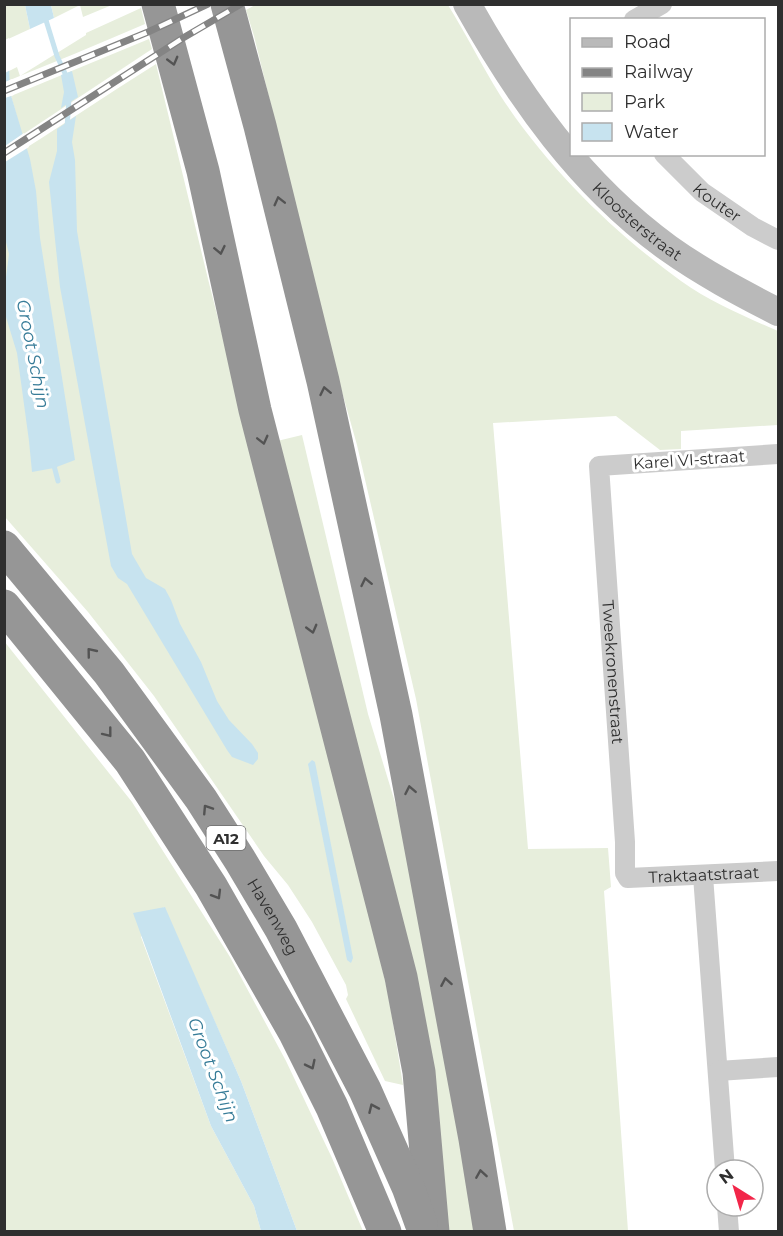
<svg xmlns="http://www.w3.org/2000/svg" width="783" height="1236" font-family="Montserrat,sans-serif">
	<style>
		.green { fill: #e7eedc }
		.water { fill: #c7e3ef }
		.pier { fill: #fff }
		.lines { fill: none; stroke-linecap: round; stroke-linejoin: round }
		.stream { stroke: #c7e3ef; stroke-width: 5 }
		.street { stroke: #ccc; stroke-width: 20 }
		.secondary { stroke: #b9b9b9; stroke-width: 28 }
		.highway { stroke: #969696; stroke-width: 33 }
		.rail-casing { stroke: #848484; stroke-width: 7 }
		.rail { stroke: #fff; stroke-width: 4.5; stroke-dasharray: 14; stroke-linecap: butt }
		.oneway { stroke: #535353 }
		.labels { text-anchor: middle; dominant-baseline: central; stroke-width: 6; stroke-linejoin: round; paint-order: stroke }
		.shield { fill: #fff; stroke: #6d6d6d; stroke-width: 1.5 }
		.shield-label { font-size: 15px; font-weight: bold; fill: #2f2f2f }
		.street-label { font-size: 16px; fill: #2f2f2f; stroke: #fff }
		.water-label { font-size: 18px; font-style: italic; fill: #377c98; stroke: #fff }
	</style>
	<rect width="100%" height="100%" fill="#fff"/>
	<g class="green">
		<path d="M257,4l191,1c18,29 34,61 52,90 47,72 112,136 181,186 29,21 65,36 97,50v94l-97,6v18l-21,1 -44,-34 -123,7 35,426 80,-1 3,39 -7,4 24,340h-114l-98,-532 -59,-254 -22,-78 -81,-331 -8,-26z"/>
		<polygon points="4,5 25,5 30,29 6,40"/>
		<polygon points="51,5 112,5 83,17 80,5 54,18"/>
		<path d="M141,8l4,16c-46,20 -93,39 -140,58v-9l12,-6 3,9 66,-41v-2z"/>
		<polygon points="149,39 152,49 22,135 11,96"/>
		<path d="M156,64l52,215 168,662 13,57 14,87 -18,-4 -39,-82 2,-4 -2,-10 -34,-63 -24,-37 -24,-29 -110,-160 -66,-84 -83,-95 -1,-355c51,-32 101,-66 152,-98z"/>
		<polygon points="302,435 368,714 417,874 480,1231 446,1231 273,442"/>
		<polygon points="4,641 132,802 230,957 286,1061 332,1158 363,1231 297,1231 241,1081 164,907 141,937 211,1126 254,1206 261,1231 5,1231"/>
	</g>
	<g class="water">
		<polygon points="25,5 51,5 54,18 30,29"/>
		<polygon points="4,31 9,64 10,92 30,159 36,191 40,238 75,460 54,468 32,472 29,441 17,353 6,317 6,277 9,254 4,234"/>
		<polygon points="72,71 78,97 61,108 64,92 61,75"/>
		<polygon points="76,116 72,142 75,160 77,231 132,554 146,578 165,589 171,600 180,624 201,662 217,701 229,720 252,744 258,753 258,759 253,765 232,757 227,750 127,584 118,578 111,566 60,287 49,182 57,151 57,129"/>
		<polygon points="312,760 315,762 353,958 351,963 347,960 308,764"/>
		<polygon points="165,907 241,1081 297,1231 261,1231 254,1206 211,1126 133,913"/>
	</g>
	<g class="pier">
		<polygon points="9,38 12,69 5,73 5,40"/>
		<polygon points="12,79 14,95 5,98 5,82"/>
		<polygon points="24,133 29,147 5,162 5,146"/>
	</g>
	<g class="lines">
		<g class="stream">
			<polyline points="41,4 57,56 68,80"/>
			<polyline points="67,128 69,98"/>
			<polyline points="53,462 58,481"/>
		</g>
		<g class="street">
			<polyline points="634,20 662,4"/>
			<path id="s1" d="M664,154l38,38 51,35 25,13"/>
			<path id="s2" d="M778,454l-179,12 26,376v31l3,5 150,-7"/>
			<polyline points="703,876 725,1170"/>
			<polyline points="718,1071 778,1067"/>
			<polyline points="727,1206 729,1232"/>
		</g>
		<path class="secondary" id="s3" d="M467,4c52,93 114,181 201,244 35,25 73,45 110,64"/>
		<g class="highway">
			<polyline points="158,4 203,171 255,410 401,977 419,1072 433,1232"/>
			<polyline points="227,4 260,126 323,381 396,715 475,1139 490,1232"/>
			<path id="s4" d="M4,547l105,126 92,126 39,61 41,69 84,161 43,97 13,36"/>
			<polyline points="4,606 130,761 211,886 295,1033 332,1107 385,1232"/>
		</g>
		<g class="rail-casing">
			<g id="rail">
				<polyline points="4,91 148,32 208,4"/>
				<polyline points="4,153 183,38 241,4"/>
			</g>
		</g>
		<use href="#rail" class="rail"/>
	</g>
	<defs><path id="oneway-chevron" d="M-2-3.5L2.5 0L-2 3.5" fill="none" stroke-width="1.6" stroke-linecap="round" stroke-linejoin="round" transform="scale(1.5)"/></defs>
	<g class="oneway">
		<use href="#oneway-chevron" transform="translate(173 61) rotate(75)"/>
		<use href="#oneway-chevron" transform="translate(279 201) rotate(-104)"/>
		<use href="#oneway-chevron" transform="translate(220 250) rotate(78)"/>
		<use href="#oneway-chevron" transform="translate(325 391) rotate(-102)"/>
		<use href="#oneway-chevron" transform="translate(263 440) rotate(76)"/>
		<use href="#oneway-chevron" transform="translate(366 582) rotate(-102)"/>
		<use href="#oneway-chevron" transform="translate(312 629) rotate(75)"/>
		<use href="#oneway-chevron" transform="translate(91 652) rotate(-129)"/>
		<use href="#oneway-chevron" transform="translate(108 733) rotate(52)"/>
		<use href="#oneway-chevron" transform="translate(410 790) rotate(-101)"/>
		<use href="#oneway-chevron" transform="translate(207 809) rotate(-123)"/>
		<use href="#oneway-chevron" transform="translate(217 895) rotate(59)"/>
		<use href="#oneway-chevron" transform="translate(446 982) rotate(-100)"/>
		<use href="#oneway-chevron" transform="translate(311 1065) rotate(64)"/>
		<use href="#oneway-chevron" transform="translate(373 1108) rotate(-114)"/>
		<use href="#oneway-chevron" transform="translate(481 1174) rotate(-99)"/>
	</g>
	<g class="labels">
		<rect class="shield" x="206.5" y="826" width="39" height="24" rx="4.5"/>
		<g class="shield-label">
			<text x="226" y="838">A12</text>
		</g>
		<g class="street-label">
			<text stroke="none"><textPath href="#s1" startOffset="72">Kouter</textPath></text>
			<text stroke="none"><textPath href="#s3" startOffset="278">Kloosterstraat</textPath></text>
			<text transform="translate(689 460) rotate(-4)">Karel VI-straat</text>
			<text stroke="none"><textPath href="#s2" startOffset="386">Tweekronenstraat</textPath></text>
			<text stroke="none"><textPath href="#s2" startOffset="669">Traktaatstraat</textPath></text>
			<text stroke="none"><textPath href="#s4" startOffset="458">Havenweg</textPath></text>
		</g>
		<g class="water-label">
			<text transform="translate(33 354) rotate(79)">Groot Schijn</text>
			<text transform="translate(213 1070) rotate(69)">Groot Schijn</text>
		</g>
	</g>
	<rect width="783" height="1236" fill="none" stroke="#2f2f2f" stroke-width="12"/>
	<rect x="570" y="18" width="195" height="138" fill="#ffffff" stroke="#acacac" stroke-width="1.5"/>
	<rect x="582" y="38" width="30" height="9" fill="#b9b9b9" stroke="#acacac" stroke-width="1.5"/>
	<text x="624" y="48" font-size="18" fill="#2f2f2f">Road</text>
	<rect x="582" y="68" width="30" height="9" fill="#848484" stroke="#acacac" stroke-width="1.5"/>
	<text x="624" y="78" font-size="18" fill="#2f2f2f">Railway</text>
	<rect x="582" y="93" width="30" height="18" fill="#e7eedc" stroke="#acacac" stroke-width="1.5"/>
	<text x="624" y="108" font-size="18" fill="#2f2f2f">Park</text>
	<rect x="582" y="123" width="30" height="18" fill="#c7e3ef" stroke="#acacac" stroke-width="1.5"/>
	<text x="624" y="138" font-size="18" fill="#2f2f2f">Water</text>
	<g transform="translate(735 1188) rotate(323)"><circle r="28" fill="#ffffff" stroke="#acacac" stroke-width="1.5"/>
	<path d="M0-4.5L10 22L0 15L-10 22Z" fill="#f22649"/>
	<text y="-9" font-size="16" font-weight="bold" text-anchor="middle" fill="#2f2f2f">N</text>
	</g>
</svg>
